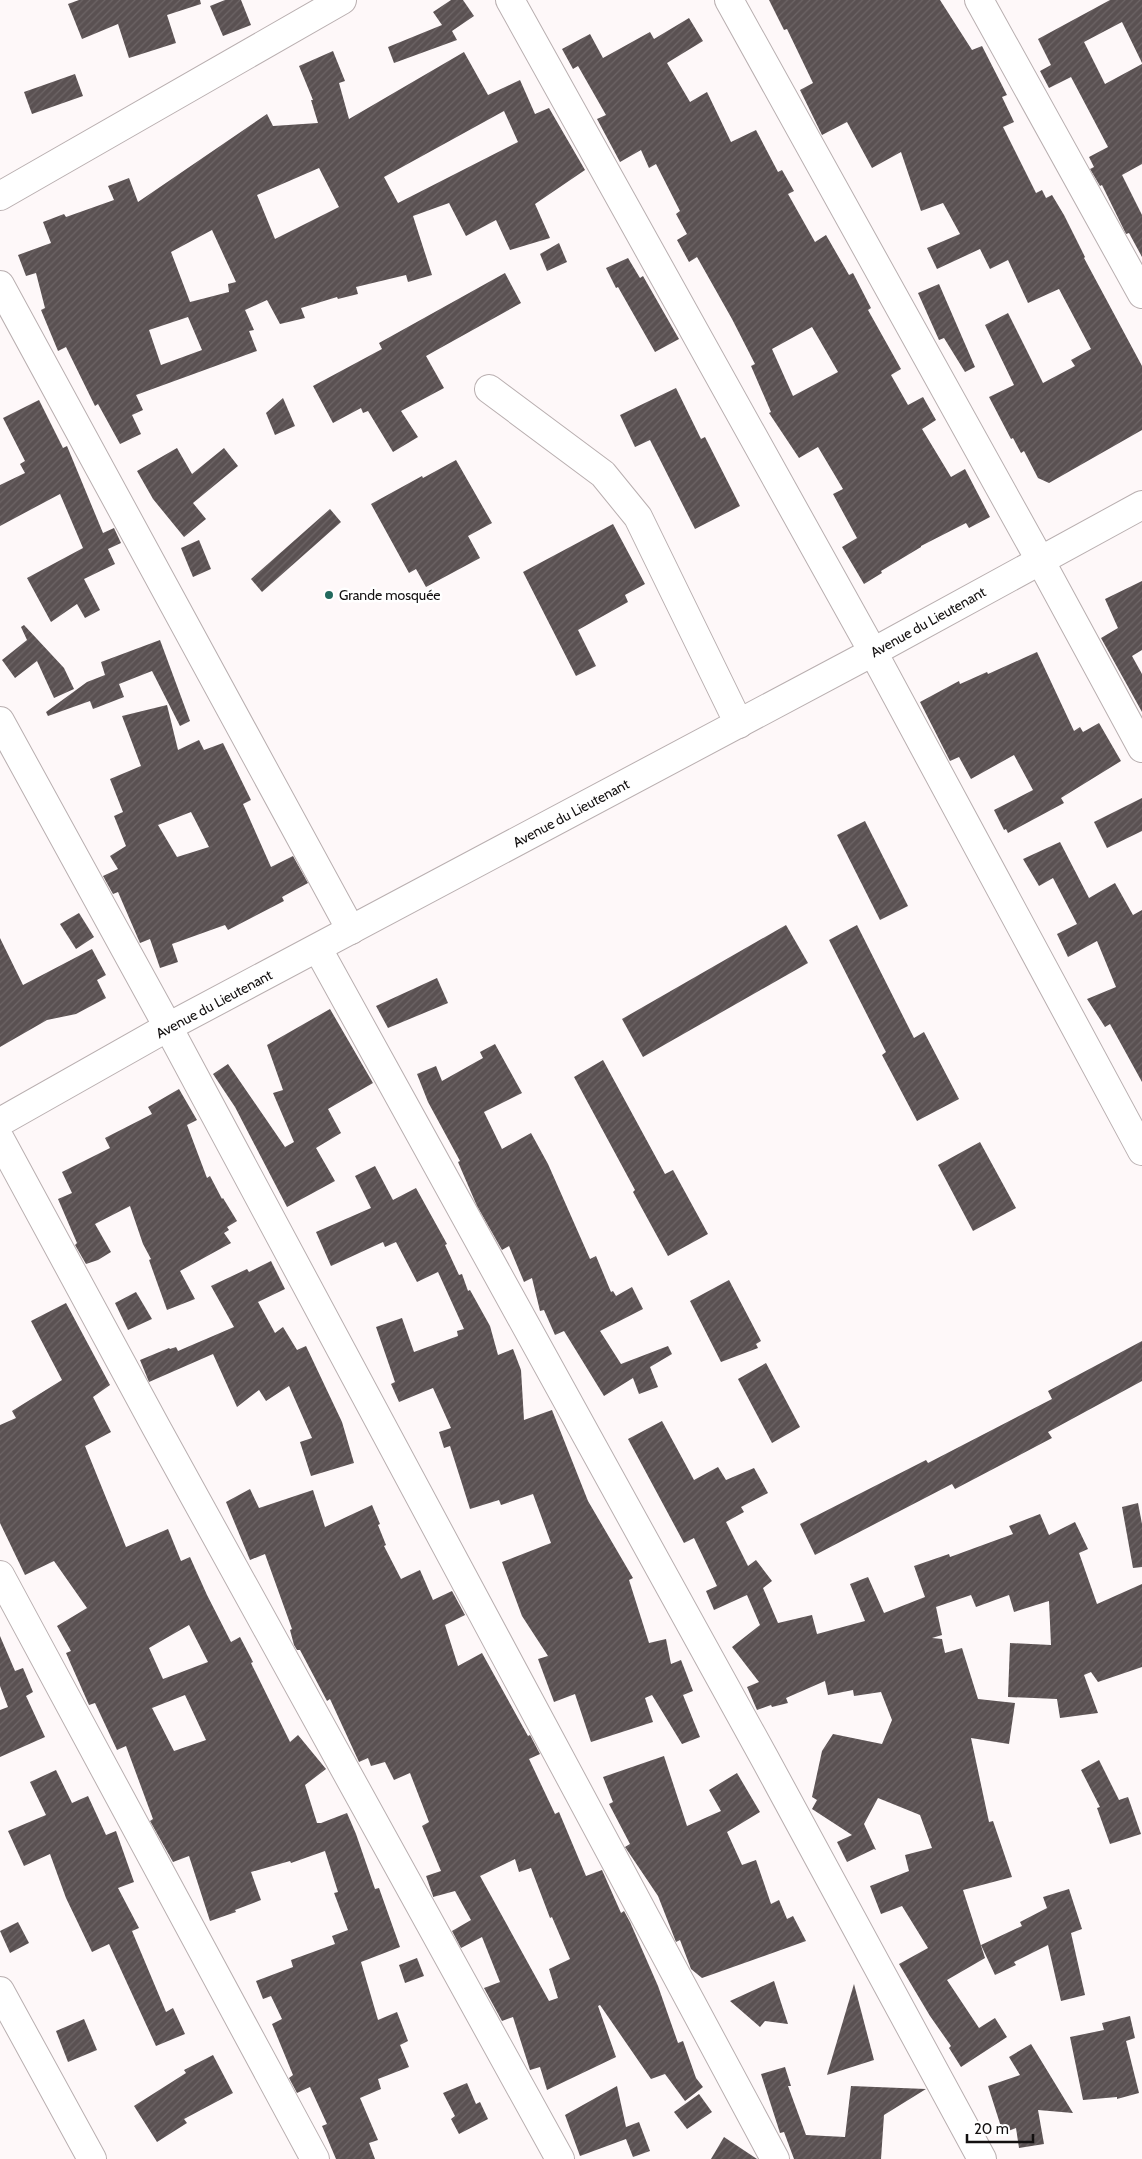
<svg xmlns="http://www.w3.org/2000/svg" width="1142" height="2159" font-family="Cabin,sans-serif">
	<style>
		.building { fill: url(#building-hatch); fill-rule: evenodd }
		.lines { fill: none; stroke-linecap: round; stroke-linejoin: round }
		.minor-casing { stroke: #b9afb0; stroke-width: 30 }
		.major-casing { stroke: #b9afb0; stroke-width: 30 }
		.minor { stroke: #fff; stroke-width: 28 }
		.major { stroke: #fff; stroke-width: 28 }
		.poi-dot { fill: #22695d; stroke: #fff; stroke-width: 2 }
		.labels { text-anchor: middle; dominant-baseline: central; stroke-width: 5; stroke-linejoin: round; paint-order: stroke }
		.poi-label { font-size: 14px; fill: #131010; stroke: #fff; text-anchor: start }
		.street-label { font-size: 14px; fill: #131010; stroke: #fff }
	</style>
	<defs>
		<pattern id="building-hatch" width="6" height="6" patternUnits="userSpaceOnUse" patternTransform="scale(1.25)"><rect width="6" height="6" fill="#5a5152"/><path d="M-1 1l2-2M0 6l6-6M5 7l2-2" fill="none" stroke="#6d6566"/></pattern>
	</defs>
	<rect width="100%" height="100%" fill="#fef8f9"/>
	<g class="building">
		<polygon points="79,0 200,0 201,4 167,15 176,43 129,58 118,24 82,39 68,4"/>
		<polygon points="225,0 241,0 251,25 223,36 210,6"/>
		<polygon points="451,0 463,0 474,16 452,31 457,40 394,63 388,47 442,25 433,12"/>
		<polygon points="769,0 940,0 972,50 982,46 1007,95 1002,97 1014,122 1003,127 1036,193 1042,190 1046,198 1052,195 1064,215 1085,257 1084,258 1142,366 1142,430 1049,483 1038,478 1024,451 1021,453 1013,438 1011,439 989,397 1014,385 985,325 1008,313 1043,383 1075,366 1071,360 1091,349 1059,289 1028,303 1008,260 990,269 980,249 937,269 927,248 960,234 943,203 921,211 901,152 872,168 847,122 822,135 800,90 813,83 787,29 784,30"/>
		<polygon points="1110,0 1142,0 1142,63 1122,22 1084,42 1105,84 1142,64 1142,164 1122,175 1142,215 1142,257 1129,233 1126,234 1102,185 1100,186 1090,169 1094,167 1089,157 1108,147 1071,77 1049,88 1040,71 1051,65 1038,39"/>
		<path d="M689,18l14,23 -36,22 23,39 17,-10 24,50 25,-12 22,42 4,-2 12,21 -6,3 27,48 11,-7 23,40 4,-2 18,35 -3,2 33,59 -10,6 17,30 15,-8 13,23 -14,9 29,48 14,-8 25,48 -21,11 -3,-5 -45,23v1l-40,24 1,2 -18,11 -22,-37 15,-9 -24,-44 10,-5 -25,-42 -19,11 -30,-45 2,-1 -20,-46 4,-2 -23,-45 -35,-62 -8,5 -12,-22 10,-6 -11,-20 4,-3 -24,-47 -7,4 -8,-18 -21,12 -23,-43 9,-4 -28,-49 -5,3 -11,-20 28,-15 13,24 47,-26 4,7zM812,327l26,45 -45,24 -21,-47z"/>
		<path d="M333,51l12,30 -6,2 10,36 115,-67 24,43 32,-15 15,34 14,-6 36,62 -50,34 15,34 -40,12 -14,-30 -30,16 -17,-33 -36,13 19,59 -24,7 -2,-7 -50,12 2,7 -20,5 -1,-2 -36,11 4,10 -25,6 -13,-24 -22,10 9,20 -5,1 8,20 -121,44 7,15 -11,5 9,19 -21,10 -22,-40 -3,2 -29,-59 -8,4 -17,-41 4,-2 -9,-35 -10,3 -8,-21 33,-12 -8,-21 21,-8 2,3 48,-17 -6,-14 21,-8 9,24 129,-88 6,12 45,-3 -7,-23h2l-14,-34zM504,111l14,31 -120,61 -14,-26zM319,168l20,39 -64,32 -18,-44zM212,230l24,52 -8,2 1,8 -39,10 -19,-50zM188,317l14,33 -41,15 -12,-35z"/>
		<polygon points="75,74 83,96 32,114 24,92"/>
		<polygon points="559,243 567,262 547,271 540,254"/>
		<polygon points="628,258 640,278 643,276 679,339 655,352 618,287 616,288 606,268"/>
		<polygon points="505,273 521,303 426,356 444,388 401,411 418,437 393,452 368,411 363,413 361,408 333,423 313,386 382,349 379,343"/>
		<polygon points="939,284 975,367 965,372 944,338 939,340 918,293"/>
		<polygon points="676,388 701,439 705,437 740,506 695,529 650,440 635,447 620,415"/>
		<polygon points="283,398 295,426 275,435 266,413"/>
		<polygon points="39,400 63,448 67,446 103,533 114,528 121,543 108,549 115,564 84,579 100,610 85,618 77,604 51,622 27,578 83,548 60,494 0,526 0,485 25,473 20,464 25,461 3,418"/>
		<polygon points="177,448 192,474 224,448 238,466 193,503 206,519 184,537 153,499 137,471"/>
		<polygon points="456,460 492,523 468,536 480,558 426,587 416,569 409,573 371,504 422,476 423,478"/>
		<polygon points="330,509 341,522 262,592 251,579"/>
		<polygon points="613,524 645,584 625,595 628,602 578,630 596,666 576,676 523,572"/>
		<polygon points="199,540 211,569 193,577 181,548"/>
		<polygon points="1142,581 1142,650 1132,656 1142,674 1142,712 1101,638 1118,628 1105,599"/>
		<polygon points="24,625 64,668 74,689 54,698 37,661 15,678 2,660 27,640 21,627"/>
		<polygon points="160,640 190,721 180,726 152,671 119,684 124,697 93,709 90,701 48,716 46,712 87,682 105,675 101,662"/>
		<polygon points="1037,652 1074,731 1080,727 1083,732 1099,723 1121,761 1061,798 1064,803 1008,833 1006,829 1004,830 994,810 1033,790 1014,755 971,779 959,757 950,761 920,702 959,681 960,684 987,672 988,674"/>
		<path d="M167,705l11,45 21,-10 5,10 19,-7 28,57 -8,4 28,63 22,-11 15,27 -26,14 2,4 -56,29 -3,-5 -53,19 6,18 -18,6 -10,-29 -10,4 -22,-51 -5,2 -10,-18 15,-7 -8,-13 16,-10 -12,-30 9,-4 -13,-33 31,-13 -19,-50zM191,812l18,35 -32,10 -19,-32z"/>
		<polygon points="1142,798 1142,831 1107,848 1094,822"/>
		<polygon points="865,821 908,906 880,920 837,835"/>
		<polygon points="1060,842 1089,898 1115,883 1133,915 1142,910 1142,1082 1110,1024 1105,1027 1087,999 1116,987 1097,941 1068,957 1057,934 1077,924 1053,878 1039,886 1023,859"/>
		<polygon points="79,913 94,937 76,949 60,924"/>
		<polygon points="786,925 808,963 643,1057 622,1019"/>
		<polygon points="857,925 914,1038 924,1032 959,1099 917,1121 882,1055 886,1052 829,940"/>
		<polygon points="0,938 23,985 92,949 106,975 97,980 106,998 76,1014 47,1020 0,1047"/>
		<polygon points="437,978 448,1003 388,1028 376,1006"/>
		<polygon points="330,1009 373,1083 328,1109 341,1133 316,1148 335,1181 287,1207 235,1107 213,1074 228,1064 285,1147 294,1142 273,1093 283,1090 267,1045"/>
		<polygon points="495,1044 522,1093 484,1112 502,1149 531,1133 548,1164 590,1259 596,1256 611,1292 613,1291 616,1296 632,1287 643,1309 600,1331 621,1364 668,1346 672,1354 650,1367 658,1387 639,1394 633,1378 604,1396 564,1331 555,1335 544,1310 540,1311 532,1278 524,1282 509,1246 502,1250 477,1206 458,1162 460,1161 428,1102 417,1074 436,1066 442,1081 483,1058 480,1052"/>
		<polygon points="603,1060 665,1174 673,1170 708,1234 668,1256 633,1192 635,1190 574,1077"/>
		<polygon points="179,1089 197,1120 187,1125 207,1178 210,1176 222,1199 223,1198 237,1221 227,1227 229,1230 224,1233 231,1243 180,1271 195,1299 167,1310 149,1260 151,1259 143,1244 130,1206 95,1224 111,1252 98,1260 86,1264 75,1245 77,1243 58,1199 72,1193 62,1172 110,1148 105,1138 152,1114 148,1107"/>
		<polygon points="980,1142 1016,1208 973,1231 938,1165"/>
		<polygon points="375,1166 393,1200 416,1188 447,1244 445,1245 459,1275 462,1274 468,1291 470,1290 490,1326 498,1355 513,1349 521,1370 524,1420 552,1410 588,1501 633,1578 629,1580 649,1643 666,1639 671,1664 681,1660 693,1691 683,1695 700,1737 682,1744 652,1695 645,1698 653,1722 591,1742 575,1694 554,1702 538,1659 548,1656 522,1616 502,1562 551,1543 533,1494 501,1505 499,1500 470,1509 450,1446 444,1448 439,1432 451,1428 433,1388 399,1402 391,1384 395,1382 376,1327 402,1318 414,1352 458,1336 457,1331 464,1329 438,1272 417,1282 396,1242 385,1247 383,1242 331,1266 316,1232 371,1208 355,1176"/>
		<polygon points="271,1261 285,1289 258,1302 275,1333 283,1327 297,1350 306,1346 342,1422 354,1463 311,1476 300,1442 312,1438 289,1386 266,1401 259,1390 237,1407 213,1354 149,1382 140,1360 169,1348 170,1349 176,1347 178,1351 234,1327 211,1286 247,1269 249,1272"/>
		<polygon points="729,1280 761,1341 756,1344 758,1348 721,1362 690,1301"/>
		<polygon points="136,1292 152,1319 128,1330 115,1303"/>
		<path d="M66,1303l44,82 -17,12 18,35 -26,14 41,101 42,-18 13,32 9,-4 17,38 24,47 9,-5 13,25 -2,1 39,79 8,-7 28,34 -21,16 12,38h4l26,-10 9,21 19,55 4,-1 21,59 -39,15 17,58 19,-8 11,29 -8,4 9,22 -31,12 3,10 -21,9 18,42 -9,3 6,16h-39l-14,-33 5,-2 -17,-37 -13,6 -8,-15 4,-3 -21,-51 10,-5 -11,-23 -8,3 -7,-18 37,-14 -2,-7 44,-16 -3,-8 16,-6 -14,-37 4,-1 -13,-41 -34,12 -1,-2 -39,11 10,28 -26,10 1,2 -26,9 -21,-65 -16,6 -23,-41 3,-2 -27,-73 -9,4 -22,-47 -6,2 -23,-52 5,-2 -14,-25 30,-18 -33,-47 -29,14 -25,-52v-98l16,-7 -4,-7 50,-31 -31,-59zM189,1625l19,37 -45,17 -14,-31zM185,1695l21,45 -32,11 -22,-43z"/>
		<polygon points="1142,1341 1142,1381 1048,1432 1052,1438 955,1489 952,1484 815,1555 800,1524 926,1460 928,1463 1052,1399 1048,1391"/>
		<polygon points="766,1363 800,1427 772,1443 738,1379"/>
		<polygon points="662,1421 694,1480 718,1467 726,1480 754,1468 768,1493 741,1507 744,1512 726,1522 748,1566 756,1560 772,1581 763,1588 778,1623 812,1615 817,1634 865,1621 850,1584 868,1577 884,1613 925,1597 914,1566 949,1554 950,1557 1013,1534 1009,1526 1040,1514 1049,1535 1075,1522 1088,1549 1079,1553 1097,1604 1142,1584 1142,1667 1098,1682 1091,1672 1084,1675 1098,1713 1060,1718 1057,1699 1008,1697 1010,1643 1051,1645 1049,1601 1014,1612 1009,1595 976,1607 971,1595 936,1607 942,1635 932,1638 942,1639 945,1653 962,1648 978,1699 1015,1703 1009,1744 971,1738 989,1822 993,1821 1012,1877 963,1890 985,1958 947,1980 979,2028 995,2018 1007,2037 961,2067 949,2048 951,2046 930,2016 899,1964 928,1948 902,1906 881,1914 870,1886 909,1871 905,1855 932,1848 920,1815 878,1798 864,1824 876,1850 874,1849 847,1862 837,1842 852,1835 812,1809 817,1800 812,1797 822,1751 833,1734 882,1744 892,1720 881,1692 854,1696 853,1690 828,1695 825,1681 786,1698 788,1703 772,1707 771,1705 757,1710 747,1687 759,1682 732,1647 760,1625 747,1595 714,1610 706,1591 717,1586 694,1538 684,1543 628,1439"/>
		<path d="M250,1489l9,19 54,-18 12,37 47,-22 8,19 -2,1 8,20 -2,1 17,33 19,-9 13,30 19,-9 13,24 -20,10 13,41 24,-13 46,83 2,-1 10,19 -11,5 26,55 4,-2 27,64 16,-6 19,43 3,-2 6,11 28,64 20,57 5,-2 13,37 7,9 -18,14 -20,-27 -14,5 -51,-74 -2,1 18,51 -69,33 -7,-23 -10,3 -17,-53 -11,4 -18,-33 16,-6 -18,-45 -21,11 -9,-17 19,-11 -16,-29 -22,6v-1l-7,-20 15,-5 -19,-45 7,-4 -19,-49 -16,7 -9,-18 -14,4 -3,-8 -9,4 -29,-63 -3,2 -27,-51h-3l-3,-5 -4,-15 2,-1 -27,-75 -15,6 -24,-58zM515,1859l4,13 12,-4 19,50 2,-1 18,42 -21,10 9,29 -9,3 -69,-125z"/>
		<polygon points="1138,1503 1142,1524 1142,1567 1133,1568 1122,1507"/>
		<polygon points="0,1636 15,1671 23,1668 33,1692 26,1696 45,1737 0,1757 0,1710 8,1707 0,1686"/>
		<polygon points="664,1756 687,1826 721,1811 709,1790 737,1773 760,1812 727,1832 742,1865 756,1860 771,1904 779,1900 787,1919 793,1916 806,1941 702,1978 691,1969 680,1940 676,1942 658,1896 625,1847 630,1844 609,1804 613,1802 603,1777"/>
		<polygon points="1099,1760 1119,1800 1128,1797 1141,1834 1110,1844 1097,1808 1100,1807 1081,1770"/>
		<polygon points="56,1770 72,1803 88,1796 106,1835 116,1831 134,1882 118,1888 139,1928 132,1931 166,2012 173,2008 185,2034 156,2046 109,1944 92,1952 66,1898 50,1854 24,1866 8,1831 46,1815 30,1782"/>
		<polygon points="1069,1889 1082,1929 1071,1933 1085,1995 1061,2001 1048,1945 1014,1962 1016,1965 995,1975 981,1945 1022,1926 1020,1922 1047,1908 1043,1897"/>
		<polygon points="18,1922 29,1943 10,1953 0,1931"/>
		<polygon points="417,1958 424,1976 405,1983 399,1965"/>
		<polygon points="774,1981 788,2024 765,2021 760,2027 730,2001"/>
		<polygon points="854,1984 874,2060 827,2075"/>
		<polygon points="1130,2016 1135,2038 1126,2041 1139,2093 1117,2099 1117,2097 1083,2100 1070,2037 1104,2030 1102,2023"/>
		<polygon points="84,2019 97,2050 68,2062 56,2031"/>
		<polygon points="1031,2044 1073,2113 1038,2110 1044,2144 1019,2148 1016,2128 1003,2133 988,2086 1020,2075 1009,2057"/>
		<polygon points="213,2055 233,2093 184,2119 187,2123 157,2142 134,2106 186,2073 184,2070"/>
		<polygon points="785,2067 791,2086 788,2086 806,2135 845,2137 851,2086 926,2089 884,2115 881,2159 794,2159 784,2132 780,2133 761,2074"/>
		<polygon points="467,2083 476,2104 480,2102 488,2119 459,2134 451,2119 455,2116 443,2093"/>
		<polygon points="617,2086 626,2127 639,2122 650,2151 633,2157 626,2139 580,2156 565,2115"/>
		<polygon points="699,2094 712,2112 687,2129 674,2112"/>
		<polygon points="724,2137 757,2159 711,2159"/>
	</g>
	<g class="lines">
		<g class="minor-casing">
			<g id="minor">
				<polyline points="510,0 873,652 1142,1151"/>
				<polyline points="729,0 1040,560 1142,748"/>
				<polyline points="979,0 1142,294"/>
				<polyline points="0,196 342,0"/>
				<polyline points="0,285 351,930"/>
				<polyline points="489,389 603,474 638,517 739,724"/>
				<polyline points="0,721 168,1027 775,2159"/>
				<polyline points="318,949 765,1759 982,2159"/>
				<polyline points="0,1139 156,1427 560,2159"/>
				<polyline points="0,1575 315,2159"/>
				<polyline points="0,1991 92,2159"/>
			</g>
		</g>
		<g class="major-casing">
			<polyline id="major" points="0,1122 168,1027 873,652 1142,505"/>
		</g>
		<use href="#minor" class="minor"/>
		<use href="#major" class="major"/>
	</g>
	<circle class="poi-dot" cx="329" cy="595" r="5"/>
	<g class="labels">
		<g class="poi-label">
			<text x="339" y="595">Grande mosquée</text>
		</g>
		<g class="street-label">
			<text transform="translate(928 622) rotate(-29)">Avenue du Lieutenant</text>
			<text transform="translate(571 813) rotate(-28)">Avenue du Lieutenant</text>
			<text transform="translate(214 1004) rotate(-28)">Avenue du Lieutenant</text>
		</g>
	</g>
	<path d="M967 2134v8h66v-8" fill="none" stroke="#131010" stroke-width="2.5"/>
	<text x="974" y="2134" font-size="15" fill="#131010" stroke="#ffffff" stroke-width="4" paint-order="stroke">20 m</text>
</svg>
